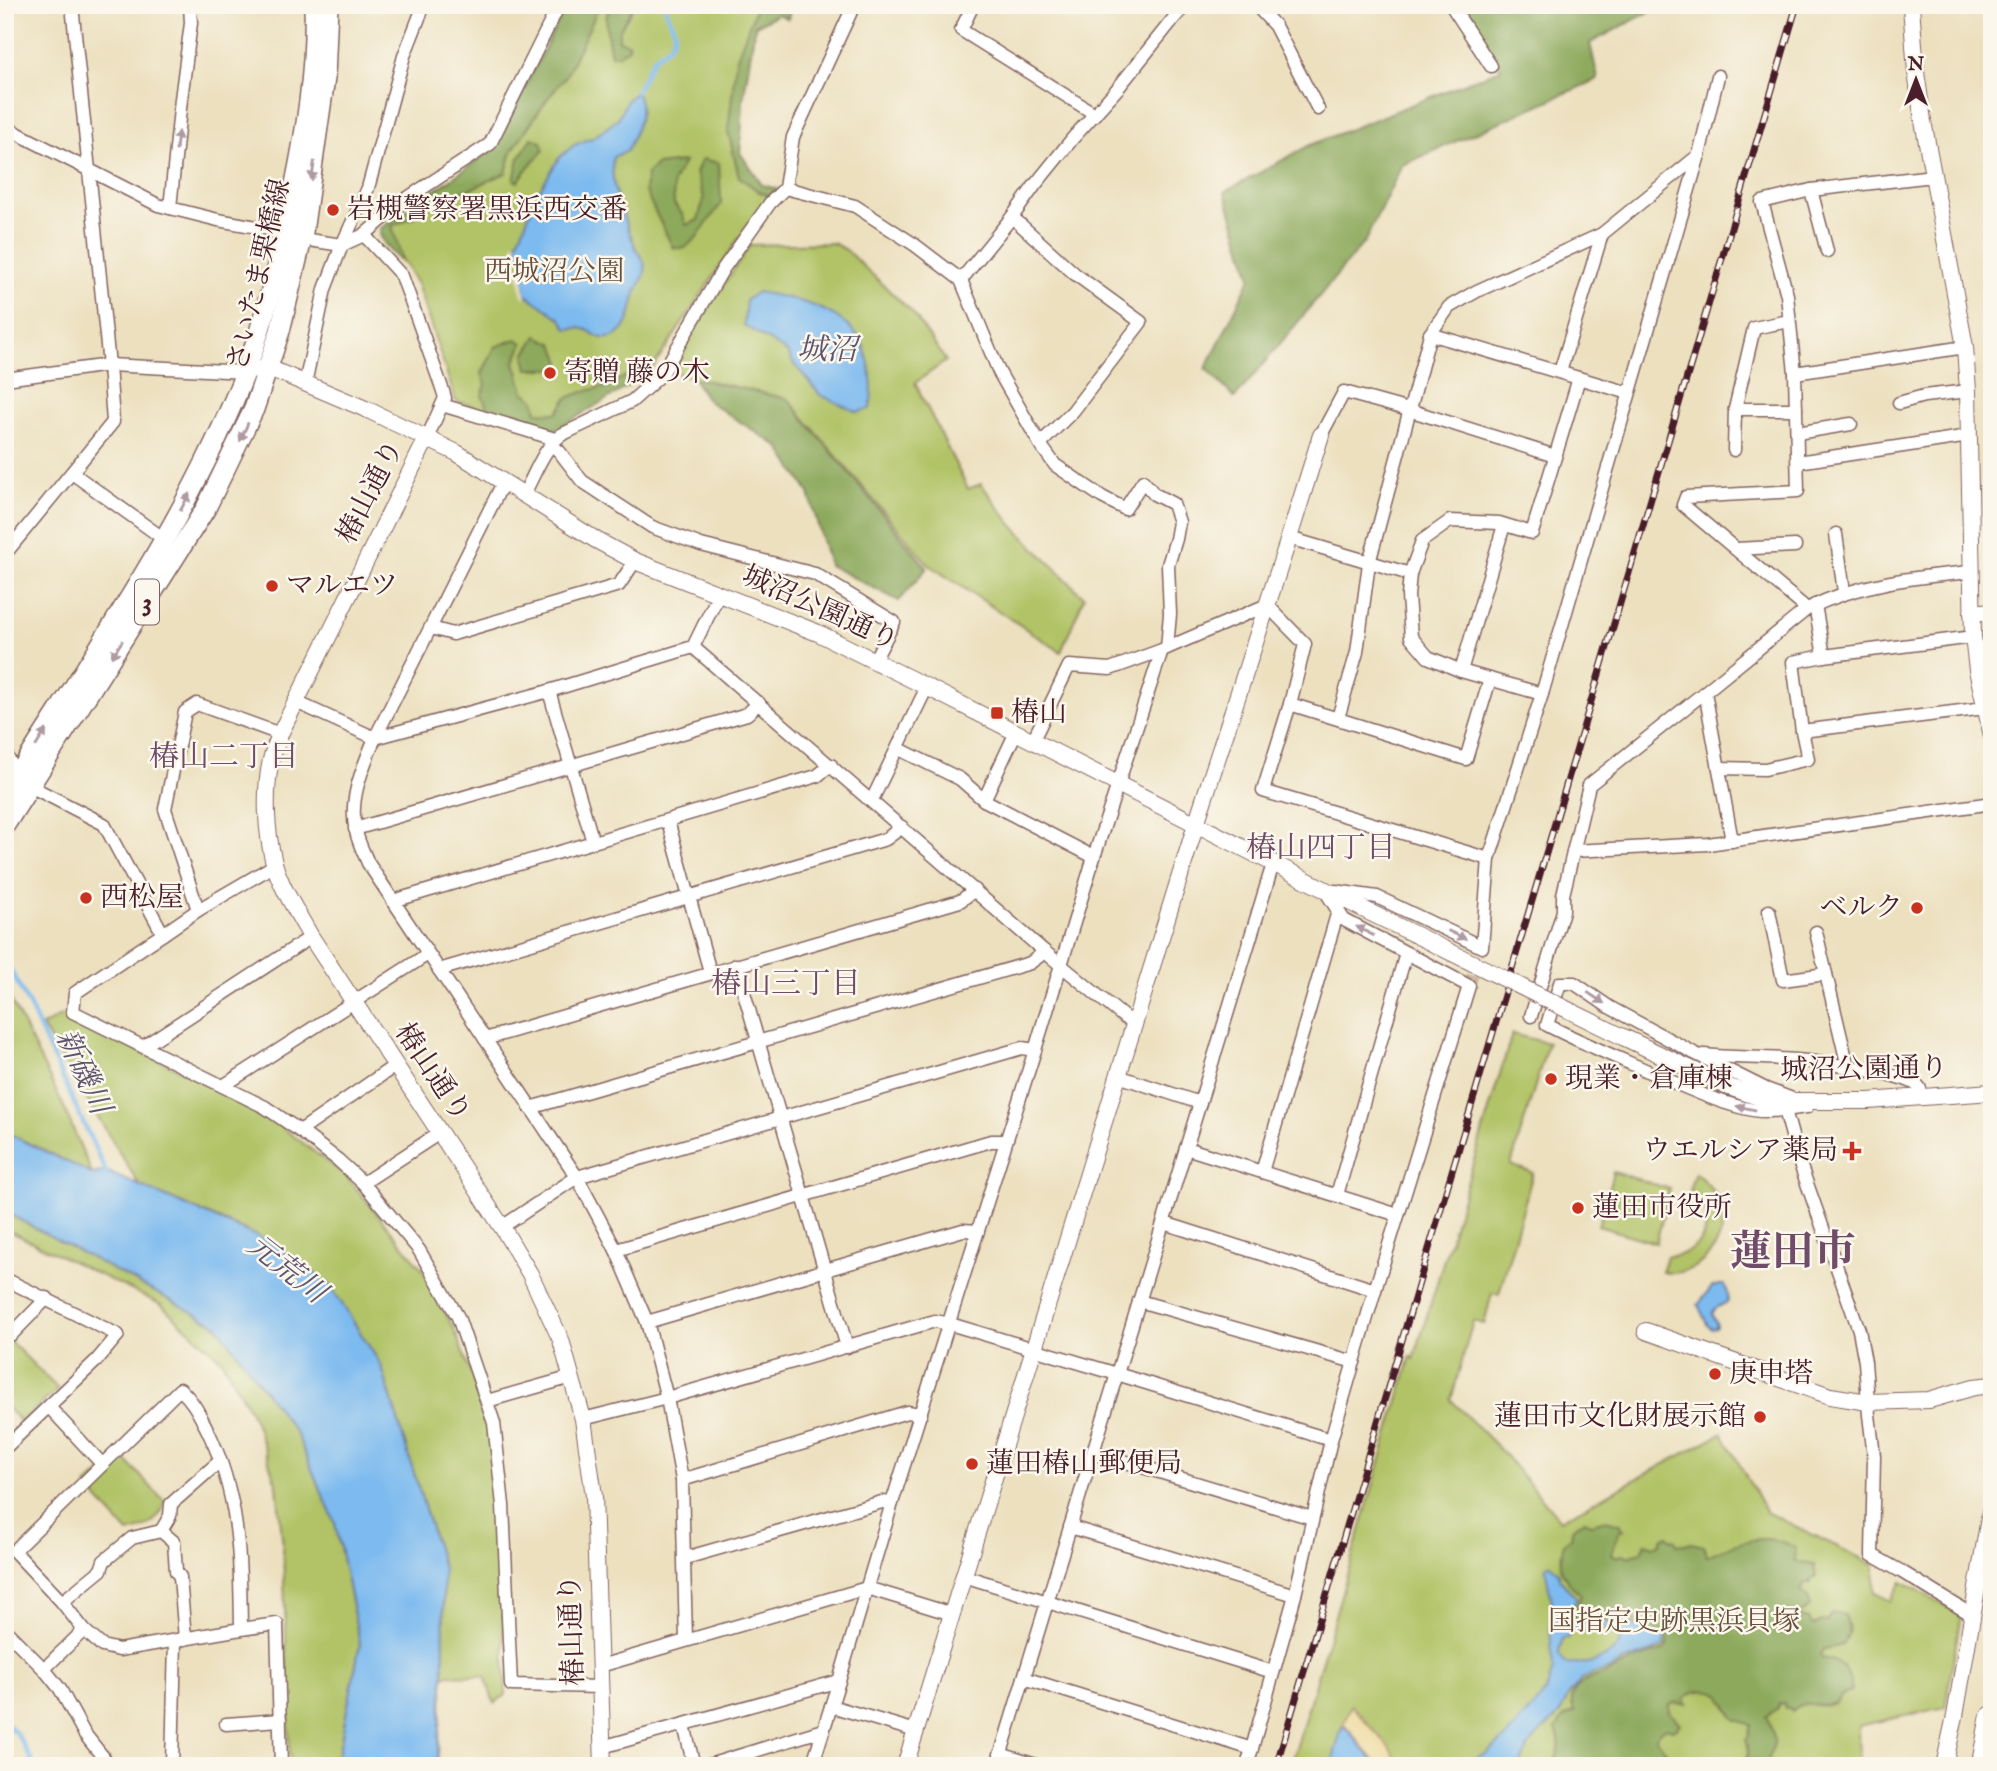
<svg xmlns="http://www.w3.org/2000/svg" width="1997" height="1771" font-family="'IM FELL English','Noto Serif JP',serif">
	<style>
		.green { fill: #b1c366; stroke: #7e7148; stroke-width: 2 }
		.forest { fill: #8ca95b; stroke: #6b6443; stroke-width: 2 }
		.sand { fill: #eeda9e; stroke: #9c7c64; stroke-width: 2 }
		.water { fill: #7cbaef; stroke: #636c8d; stroke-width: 2; fill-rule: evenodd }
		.pier { fill: #ece0bf }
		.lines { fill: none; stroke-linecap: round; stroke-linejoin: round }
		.stream { stroke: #7cbaef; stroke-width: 4.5 }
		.minor-tunnel { stroke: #ccb9a1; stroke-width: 12; stroke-dasharray: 12 6; stroke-linecap: butt }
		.minor-casing { stroke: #83635f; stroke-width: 15 }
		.tertiary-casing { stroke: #83635f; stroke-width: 18 }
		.primary-casing { stroke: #83635f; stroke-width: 22 }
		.motorway-casing { stroke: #83635f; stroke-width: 25 }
		.minor { stroke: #fff; stroke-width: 12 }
		.tertiary { stroke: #fff; stroke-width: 16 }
		.primary { stroke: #fff; stroke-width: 19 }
		.motorway { stroke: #fff; stroke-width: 23 }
		.rail-casing { stroke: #4a1f2b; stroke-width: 7 }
		.rail { stroke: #fbf7ec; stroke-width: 4.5; stroke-dasharray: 13; stroke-linecap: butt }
		.tertiary-bridge-casing { stroke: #83635f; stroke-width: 18; stroke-linecap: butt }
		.tertiary-bridge { stroke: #fff; stroke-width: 16 }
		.oneway { fill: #ae9aa0 }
		.poi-dot { fill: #c8321e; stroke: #fbf7ec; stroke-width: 2.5 }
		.labels { text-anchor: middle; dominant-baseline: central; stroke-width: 5; stroke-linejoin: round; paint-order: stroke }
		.shield { fill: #fbf7ec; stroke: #7f6065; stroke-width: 2 }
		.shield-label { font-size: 26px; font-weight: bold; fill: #4a1f2b }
		.poi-label { font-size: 28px; fill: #4a1f2b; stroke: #fbf7ec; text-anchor: start }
		.park-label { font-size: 28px; fill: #69503d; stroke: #fbf7ec }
		.street-label { font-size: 28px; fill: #4a1f2b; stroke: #fbf7ec }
		.water-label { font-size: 30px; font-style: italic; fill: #5c5570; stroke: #fbf7ec }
		.neighbourhood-label { font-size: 30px; fill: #704c69; stroke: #fbf7ec }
		.town-label { font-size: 42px; font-weight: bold; fill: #704c69; stroke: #fbf7ec }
	</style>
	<rect width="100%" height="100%" fill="#fbf7ec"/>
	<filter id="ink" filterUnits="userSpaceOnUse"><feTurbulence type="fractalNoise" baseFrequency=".0143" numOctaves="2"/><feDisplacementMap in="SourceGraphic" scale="14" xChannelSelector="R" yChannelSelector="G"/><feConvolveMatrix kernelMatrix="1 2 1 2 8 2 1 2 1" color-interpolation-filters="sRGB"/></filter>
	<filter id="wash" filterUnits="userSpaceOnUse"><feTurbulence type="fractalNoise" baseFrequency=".00686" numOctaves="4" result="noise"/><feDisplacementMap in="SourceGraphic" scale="28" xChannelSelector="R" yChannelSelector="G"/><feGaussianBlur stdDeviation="1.57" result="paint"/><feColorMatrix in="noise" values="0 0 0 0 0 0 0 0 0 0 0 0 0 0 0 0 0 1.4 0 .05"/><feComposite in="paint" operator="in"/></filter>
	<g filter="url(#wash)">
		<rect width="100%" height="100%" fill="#ece0bf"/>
		<g class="green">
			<polygon points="566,5 779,5 778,14 755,26 743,100 740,153 762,185 777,189 755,214 650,372 558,428 546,429 456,401 417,284 406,265 391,252 380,237 380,229 495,148"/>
			<polygon points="833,243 846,250 912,312 946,361 915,383 968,489 981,484 1013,526 1084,597 1061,652 929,565 788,399 678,374 670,366 750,245"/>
			<polygon points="5,988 63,1105 92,1174 5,1132"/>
			<polygon points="62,1015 202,1080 270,1118 346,1176 421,1267 454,1329 486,1414 498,1493 506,1695 494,1703 485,1676 444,1675 443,1568 381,1365 245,1230 140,1186 42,1026"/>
			<polygon points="1512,1034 1548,1043 1511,1165 1533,1173 1499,1294 1492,1293 1484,1324 1473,1321 1451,1400 1504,1454 1560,1520 1722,1433 1766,1512 1875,1565 1874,1593 1891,1601 1902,1581 1961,1615 1945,1707 1858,1726 1859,1766 1291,1766 1411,1356 1414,1359"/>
			<polygon points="1613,1172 1670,1189 1656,1243 1598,1226"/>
			<path d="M1695,1173c9,7 17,14 22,24 20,37 -15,83 -55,75l5,-16c39,1 55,-44 22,-66z"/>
			<polygon points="5,1212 217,1325 297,1435 335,1523 360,1644 336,1766 290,1766 283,1547 277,1486 255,1421 222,1360 160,1304 5,1229"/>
			<polygon points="8,1339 58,1389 21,1422 5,1406 5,1342"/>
			<path d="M120,1454l45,48c-4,17 -20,28 -37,31l-42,-47z"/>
		</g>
		<g class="forest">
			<path d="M566,5h34l-34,71 -18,22 -36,53 -6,22 -31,14 -43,15 -16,14 -24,10 11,36c-10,-9 -23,-19 -23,-33l115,-81z"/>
			<path d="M610,5h23l-1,4 -13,22v9l10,4v4l-12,7h-6c-3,-16 -8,-35 -1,-50z"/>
			<polygon points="757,5 791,5 788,19 778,14 755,25 743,100 740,153 762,185 777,189 770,196 761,193 739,177 728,131 736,60"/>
			<polygon points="1462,5 1662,5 1590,43 1598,79 1402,165 1365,241 1235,398 1206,369 1251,277 1225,192 1308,146 1501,69"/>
			<polygon points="532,138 541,142 544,150 528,167 518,182 514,180 519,158"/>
			<polygon points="702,159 719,163 721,204 696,238 685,248 673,248 645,191 647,174 656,165 684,162 673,182 674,204 683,215 686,225 698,220 704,198 696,173"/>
			<polygon points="537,336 554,344 561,363 554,369 528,369 525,355"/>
			<polygon points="516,339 523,343 515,362 524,392 534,399 537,412 557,413 567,398 586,391 608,386 641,367 647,375 558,428 546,429 488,410 482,395 486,385 482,373 495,347"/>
			<polygon points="693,378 788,399 927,568 899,601 829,565 809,493 779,447 708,401"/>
			<path d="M1585,1520l6,4 15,-4 14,4v3l3,2 -4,3 -7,22 5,3 6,-3 7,3 4,-3 8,-2 3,-9 9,3 6,-3 2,-5 6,-2 2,3 5,2 2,4 13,-2 14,3 3,10c27,-13 62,-27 89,-7l-1,13 19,3 2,12 -5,2v4h-5l-6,8 8,7 3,8 -12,8 1,3 8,2 5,6 10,-4 4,1 3,-7 5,-2 10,2c5,13 5,18 -2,30l-19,4 -4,5 2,4c21,2 27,14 30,33 -3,2 -8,3 -11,5 -6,5 -1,6 -9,8 -17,7 -20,-9 -40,7l-2,-3h-5l-1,-5 -5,1 -1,4 -11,8c2,5 8,24 7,28 -3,11 -8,9 -4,22h-43c4,-7 11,-6 17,-4 5,-6 5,-17 2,-23l2,-2 3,-12 -16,-6 -16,-25c-11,-6 -26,-4 -35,5l3,5 -13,-1 -4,2v7l10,12 -7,6c-8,-4 -14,1 -17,8l10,13 -18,15h-98c11,-10 11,-24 6,-37l7,-11 11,-6c-10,-29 17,-33 37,-41 12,-4 23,-12 35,-15 13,-4 28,-5 20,-23l-6,-2h-7c-21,-16 -53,-7 -78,-12v-6l6,-18c-21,-20 -24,-24 -17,-53l6,-4 3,-10z"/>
		</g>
		<polygon class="sand" points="1351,1705 1389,1747 1400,1766 1379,1766 1345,1726 1342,1727"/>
		<g class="water">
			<path d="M636,92c11,20 -1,39 -9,59l-14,6c-4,31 11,60 22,89 2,6 9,13 10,19 2,11 -7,20 -10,31 -4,16 -6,39 -27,42 -11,2 -15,-7 -24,-9 -5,-2 -12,0 -17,0l-6,-10 -36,-25 -3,-24 6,-1 -2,-13h-7l-2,-13 22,-52 20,-33 15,-13 20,-8 23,-17 11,-21z"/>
			<path d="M757,292c36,6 81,15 103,47 4,6 6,14 8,21 4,16 5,33 2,49l-13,3 -37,-17 -28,-34 -4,-8 -44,-28 2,-25z"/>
			<polygon points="5,1132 92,1174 106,1171 273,1243 330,1285 381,1365 443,1568 444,1675 437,1766 336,1766 360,1644 335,1523 297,1435 217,1325 5,1212"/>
			<path d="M1719,1285h5c4,5 5,10 4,16 -5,5 -18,7 -15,16 2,3 4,6 4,9l-5,3 -4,-3 -10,-21 14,-18z"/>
			<path d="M1550,1564l9,9v6l18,19 -5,11v12l27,3 17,-2 6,3 23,3 8,6h11l1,4v7l-10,6 -30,10 -15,8 -16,4 -13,7 -12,15 -10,20 -22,21 -9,12 -9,18h-86l13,-6h24l16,-6 20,-16 11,-14 23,-24 8,-14 5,-17 -3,-41 3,-21 -8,-39zM1603,1628l9,1 9,5c0,24 -34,32 -54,30 -13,-10 -7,-13 -4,-26h5l2,-7c11,-4 22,1 33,-3z"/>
			<polygon points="1342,1727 1345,1727 1378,1766 1331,1766"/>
		</g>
		<polygon class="pier" points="517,243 519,256 526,255 528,269 522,270 526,299 522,295 518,270 519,267 524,266 523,259 518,260 515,257 513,244"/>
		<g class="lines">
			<g class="stream">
				<polyline points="636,92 653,59 669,46 673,39 675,31 664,5"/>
				<polyline points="5,959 29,1005 107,1174"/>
				<polyline points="5,1722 17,1734 35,1766"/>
			</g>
		</g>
	</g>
	<g filter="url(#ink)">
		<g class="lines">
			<polyline class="minor-tunnel" points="1469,986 1482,947"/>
			<g class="minor-casing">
				<g id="minor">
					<polyline points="973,5 961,30 1095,114"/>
					<polyline points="1256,5 1275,26 1318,109"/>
					<polyline points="1451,5 1491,66"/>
					<polyline points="5,127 158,205 218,220 285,232"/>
					<polyline points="785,188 855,206 915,245 961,280 999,372 1040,444 1055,465 1102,497 1125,509 1143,481 1154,494 1173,504 1179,522 1176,539 1168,565 1170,614 1167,648"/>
					<polyline points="1811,190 1827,251"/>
					<polyline points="170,208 181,99 191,23 190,5"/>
					<polyline points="1012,217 1075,274 1141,322 1073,411 1040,444"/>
					<polyline points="364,235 402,276 443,391 445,398 427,438"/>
					<polyline points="302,239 342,245 368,188 404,56 424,5"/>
					<polyline points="961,280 1012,217 1035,185 1073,138 1118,88 1174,18 1186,5"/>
					<polyline points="1789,321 1754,328 1735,409 1796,409"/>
					<polyline points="1430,334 1629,393"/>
					<polyline points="1560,372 1602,234"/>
					<polyline points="1795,373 1965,347"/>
					<polyline points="5,379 109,365 245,372"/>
					<polyline points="305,384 325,289 342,245 364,235 406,199 490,144 559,5"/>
					<polyline points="1899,403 1924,396 1968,391"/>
					<polyline points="442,405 555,439"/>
					<polyline points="1797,433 1851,424"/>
					<polyline points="1321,435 1344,392 1409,410 1555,456"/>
					<polyline points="551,445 559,451 582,481 652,527 701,545 815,574 894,622 874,661"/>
					<polyline points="1734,450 1735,409"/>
					<polyline points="1798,462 1969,436"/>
					<polyline points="72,473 164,539"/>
					<path d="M504,481l-129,257c-12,29 -27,62 -19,93 2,11 8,22 12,32l209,314 39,73 31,72 20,76 15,82 4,160"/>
					<path d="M524,494c11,-20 19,-45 37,-59l71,-34 30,-27 61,-105 47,-66 15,-15 8,-51 61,-132"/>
					<polyline points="1836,534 1844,592"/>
					<polyline points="1289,538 1410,574"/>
					<polyline points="1736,549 1795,546"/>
					<polyline points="5,554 113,422 109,365 72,5"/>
					<polyline points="1815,605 1824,656"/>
					<polyline points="1807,609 1683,505 1686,497 1798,491 1795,373 1787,295 1762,202 1811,190 1933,176"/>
					<polyline points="431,628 453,634 619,585 635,561"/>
					<polyline points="693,647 1045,952 1125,1018 1136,1021"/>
					<polyline points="1461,671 1504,525"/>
					<polyline points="549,691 593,842"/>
					<path d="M1705,692l102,-83c52,-26 107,-32 164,-37"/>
					<polyline points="1542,694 1461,671 1428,657 1411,637 1408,596 1410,574 1422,541 1450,521 1499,523 1532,533 1579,378"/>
					<polyline points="296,702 375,738 549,691 693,647 719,594"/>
					<polyline points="1290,704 1466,759 1490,679"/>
					<polyline points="1338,718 1357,652 1369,563 1430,334 1449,307 1477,291 1602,234 1699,155"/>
					<polyline points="1802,731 1985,708"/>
					<polyline points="1016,732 984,800 1094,857"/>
					<polyline points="1033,740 1069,666 1110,669 1162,650 1267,605 1305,644 1290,704 1263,791 1489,859"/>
					<polyline points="899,749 960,779 984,800"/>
					<polyline points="5,753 18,776"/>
					<polyline points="1719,768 1765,769 1808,759 1802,731 1793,662 1824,656 1973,637"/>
					<polyline points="30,786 104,824 163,934 198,910 275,865"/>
					<polyline points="872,800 927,687"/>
					<polyline points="668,821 710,972"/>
					<polyline points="355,829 747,714 759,703"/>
					<polyline points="1573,851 1708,844 1992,803"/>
					<polyline points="1335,891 1377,897 1482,947 1489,859 1542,694 1699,155 1718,76"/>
					<polyline points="393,901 817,776 831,765"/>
					<polyline points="198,910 165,809 185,712 197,704 280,734"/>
					<polyline points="1769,911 1783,980 1826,974"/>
					<polyline points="1816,932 1848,1067"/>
					<polyline points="163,934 75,993 73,1012 265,1107 300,1131 338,1160 363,1183 419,1250 458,1317 494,1423 503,1505 511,1685 601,1687"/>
					<polyline points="736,965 847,1347"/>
					<polyline points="439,970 886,839 902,827"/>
					<polyline points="1531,1016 1563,911 1563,895 1589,785 1705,692 1732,841"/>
					<polyline points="485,1039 960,901 975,890"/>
					<polyline points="144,1046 311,937"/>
					<path d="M1704,1055c26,3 51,2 77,4 22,1 127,13 138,28 2,3 2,7 3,11"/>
					<polyline points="1118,1076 1200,1103"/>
					<polyline points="223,1086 428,954"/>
					<path d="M1790,1098l-24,-9 -72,-36 -85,-46 -35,-24h-14l-13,42c37,19 76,35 114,52 29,12 60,27 92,33 17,3 36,-1 54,-3"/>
					<polyline points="530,1108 1030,963 1045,952"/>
					<polyline points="1785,1110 1799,1161 1859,1330 1865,1362 1869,1415 1874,1456 1872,1555 1902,1572 1972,1615"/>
					<polyline points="300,1131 396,1065"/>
					<polyline points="1186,1148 1398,1215"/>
					<polyline points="1262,1172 1338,911"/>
					<polyline points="363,1183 441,1132"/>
					<polyline points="1337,1195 1406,953"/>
					<polyline points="1164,1223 1375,1290"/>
					<polyline points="502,1227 577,1177 1022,1048 1035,1050"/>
					<polyline points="616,1250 991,1141 1006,1141"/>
					<polyline points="5,1279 118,1335 97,1360 5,1448"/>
					<polyline points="1139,1301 1354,1362"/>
					<polyline points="647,1322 963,1230 978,1231"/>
					<polyline points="5,1337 12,1334 47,1298"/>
					<path d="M180,1389c14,13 18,23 27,40 33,67 33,128 34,200l-122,21 -17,-4 -18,-16 -22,-28 -48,-51z"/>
					<polyline points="487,1401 572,1377"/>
					<polyline points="49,1407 102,1464"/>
					<polyline points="583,1419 667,1398 935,1321 950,1324 1117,1374 1331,1440"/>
					<polyline points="1093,1452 1312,1518"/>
					<polyline points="682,1480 907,1412 921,1414"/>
					<polyline points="1070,1527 1295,1595"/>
					<polyline points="161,1531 174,1542 176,1571 180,1577 185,1639"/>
					<polyline points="685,1558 882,1502 892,1503"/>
					<polyline points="964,1576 1273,1672"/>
					<polyline points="62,1602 101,1570 104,1561 132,1538 161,1531 170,1516 171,1504 220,1461"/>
					<polyline points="241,1629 277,1624 281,1766"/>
					<polyline points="5,1630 44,1669 60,1689 84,1733 110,1766"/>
					<polyline points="600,1666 867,1588 952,1614"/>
					<polyline points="44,1669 84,1630"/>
					<polyline points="1024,1678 1252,1749"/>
					<polyline points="831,1706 916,1731"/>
					<polyline points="226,1724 280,1720"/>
					<polyline points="684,1725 694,1766"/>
					<polyline points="602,1747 839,1681"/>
					<polyline points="1000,1754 1039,1766"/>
					<polyline points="5,1760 11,1766"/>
					<polyline points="172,1766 175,1641"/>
					<polyline points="706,1766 823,1730"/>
					<polyline points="812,1766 839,1681 892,1503 1035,1050 1094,857 1162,650"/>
					<polyline points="997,1766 1273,864"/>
					<polyline points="1247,1766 1295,1595 1331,1440 1375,1290 1469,986 1344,920 1324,889"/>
				</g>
			</g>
			<g class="tertiary-casing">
				<g id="tertiary">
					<polyline points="1911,5 1916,72 1923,121 1965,347 1968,391 1973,637 1977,670 1992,736"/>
					<polyline points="257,370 269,368 368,410 457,453 596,540 635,561 818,633 927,687 1371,913"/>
					<path d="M427,438l-147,296c-3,9 -7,17 -9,26 -7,32 -5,72 3,103 7,25 25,52 37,74l191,290 28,47 31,66 22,79 11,77 9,270"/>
					<polyline points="1972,613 1992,611"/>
					<polyline points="1623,1037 1729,1087 1758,1097 1780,1101 1868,1101 1992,1092"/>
					<polyline points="1646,1331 1830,1396 1868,1402 1929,1400 1974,1387 1992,1385"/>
					<polyline points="905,1766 1196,824 1289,538 1321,435"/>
					<polyline points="1944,1766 1955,1716 1992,1501"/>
				</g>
			</g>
			<g class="primary-casing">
				<g id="primary">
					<path d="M5,796c85,-137 181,-272 240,-423 22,-58 35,-118 48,-179 13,-62 23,-125 21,-189"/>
					<polyline points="5,825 206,508 254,409 280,331 302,239 325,78 328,5"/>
				</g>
			</g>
			<g class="motorway-casing">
				<polyline id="motorway" points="1983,1766 1992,1718"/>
			</g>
			<use href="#minor" class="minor"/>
			<use href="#tertiary" class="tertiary"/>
			<use href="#primary" class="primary"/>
			<use href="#motorway" class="motorway"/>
			<g class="rail-casing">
				<polyline id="rail" points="1276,1766 1797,5"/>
			</g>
			<use href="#rail" class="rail"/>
			<g class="tertiary-bridge-casing">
				<polyline id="tertiary-bridge" points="1371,913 1623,1037"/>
			</g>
			<use href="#tertiary-bridge" class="tertiary-bridge"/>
		</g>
		<defs><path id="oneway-solid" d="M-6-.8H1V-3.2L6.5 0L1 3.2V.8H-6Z" transform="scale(1.75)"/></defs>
		<g class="oneway">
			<use href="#oneway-solid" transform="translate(177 141) rotate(-84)"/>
			<use href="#oneway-solid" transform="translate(313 171) rotate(98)"/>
			<use href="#oneway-solid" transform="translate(244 432) rotate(114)"/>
			<use href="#oneway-solid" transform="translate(185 502) rotate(-62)"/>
			<use href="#oneway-solid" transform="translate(117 649) rotate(123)"/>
			<use href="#oneway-solid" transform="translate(41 738) rotate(-58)"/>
			<use href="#oneway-solid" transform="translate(1365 931) rotate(-152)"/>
			<use href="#oneway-solid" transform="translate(1457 935) rotate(25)"/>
			<use href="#oneway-solid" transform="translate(1596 998) rotate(34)"/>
			<use href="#oneway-solid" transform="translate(1746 1108) rotate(-168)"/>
		</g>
	</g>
	<g class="poi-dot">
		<circle cx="333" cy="210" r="7"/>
		<circle cx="550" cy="373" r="7"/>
		<circle cx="272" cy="586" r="7"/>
		<rect x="990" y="706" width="14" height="14" rx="3.5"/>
		<circle cx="86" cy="898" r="7"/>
		<circle cx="1917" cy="908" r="7"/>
		<circle cx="1551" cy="1079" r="7"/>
		<path d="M1848.5 1140.5h7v7h7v7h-7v7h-7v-7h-7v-7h7z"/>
		<circle cx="1578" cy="1208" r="7"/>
		<circle cx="1715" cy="1374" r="7"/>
		<circle cx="1760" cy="1417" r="7"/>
		<circle cx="972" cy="1464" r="7"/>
	</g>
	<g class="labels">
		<rect class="shield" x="135" y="579.5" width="24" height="45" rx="5"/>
		<g class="shield-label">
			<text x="147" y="602">3</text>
		</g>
		<g class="poi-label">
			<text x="347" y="210">岩槻警察署黒浜西交番</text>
			<text x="564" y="373">寄贈 藤の木</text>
			<text x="286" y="586">マルエツ</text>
			<text x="1011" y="713">椿山</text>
			<text x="100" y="898">西松屋</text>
			<text x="1903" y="908" text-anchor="end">ベルク</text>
			<text x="1565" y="1079">現業・倉庫棟</text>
			<text x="1838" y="1151" text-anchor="end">ウエルシア薬局</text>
			<text x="1592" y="1208">蓮田市役所</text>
			<text x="1729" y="1374">庚申塔</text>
			<text x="1746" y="1417" text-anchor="end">蓮田市文化財展示館</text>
			<text x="986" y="1464">蓮田椿山郵便局</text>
		</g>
		<g class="park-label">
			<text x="554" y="272">西城沼公園</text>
			<text x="1674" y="1622">国指定史跡黒浜貝塚</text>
		</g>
		<g class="street-label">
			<text transform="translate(260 275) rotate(-77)">さいたま栗橋線</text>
			<text transform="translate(371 492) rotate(-63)">椿山通り</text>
			<text transform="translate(820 609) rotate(24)">城沼公園通り</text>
			<text transform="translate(1864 1070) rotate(-1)">城沼公園通り</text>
			<text transform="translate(432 1073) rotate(56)">椿山通り</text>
			<text transform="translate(573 1630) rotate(-92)">椿山通り</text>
		</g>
		<g class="water-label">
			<text x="827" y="351">城沼</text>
			<text transform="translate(82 1072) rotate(65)">新磯川</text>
			<text transform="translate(286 1270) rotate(38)">元荒川</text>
		</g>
		<g class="neighbourhood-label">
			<text x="224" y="758">椿山二丁目</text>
			<text x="1321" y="849">椿山四丁目</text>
			<text x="786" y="985">椿山三丁目</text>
		</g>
		<g class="town-label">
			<text x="1793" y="1253">蓮田市</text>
		</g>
	</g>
	<rect width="1997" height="1771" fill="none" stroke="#fbf7ec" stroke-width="28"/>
	<g transform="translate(1916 80)" stroke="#fbf7ec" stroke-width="5" paint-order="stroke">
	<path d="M0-5L12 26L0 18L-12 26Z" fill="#4a1f2b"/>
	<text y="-10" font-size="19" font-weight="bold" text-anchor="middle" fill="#4a1f2b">N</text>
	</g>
</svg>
